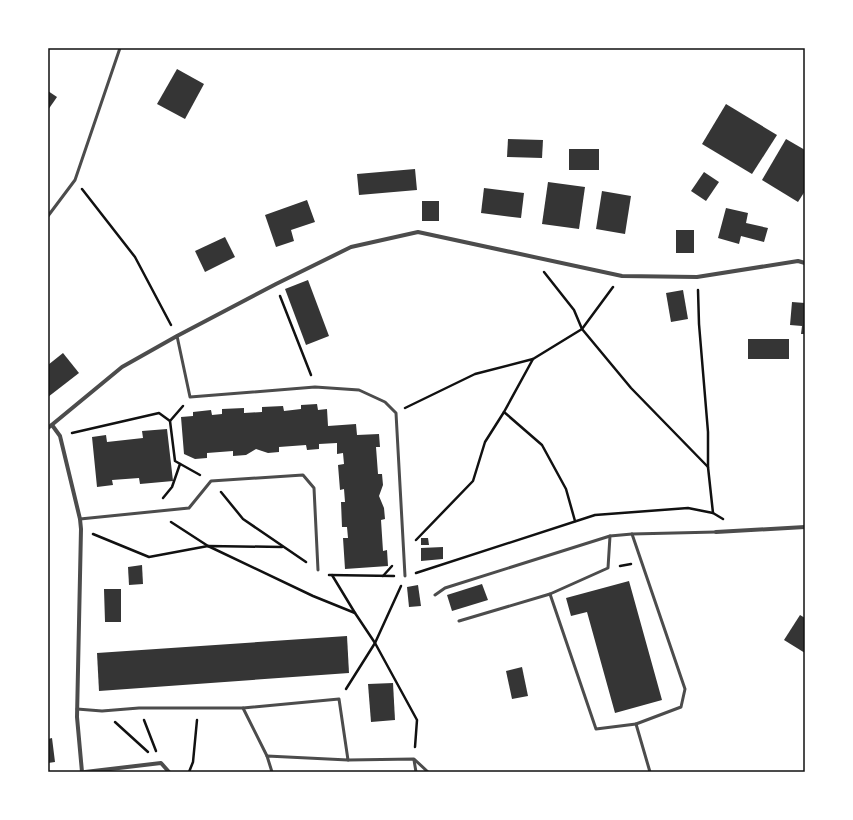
<svg xmlns="http://www.w3.org/2000/svg" width="853" height="820" font-family="Roboto,sans-serif">
	<style>
		.building { fill: #353535 }
		.lines { fill: none; stroke-linecap: round; stroke-linejoin: round }
		.path { stroke: #111; stroke-width: 2.5 }
		.service { stroke: #4c4c4c; stroke-width: 3 }
		.minor { stroke: #4c4c4c; stroke-width: 4 }
		.neatline { fill: none; stroke: #111; stroke-width: 1.5 }
	</style>
	<rect width="100%" height="100%" fill="#fff"/>
	<g class="building">
		<polygon points="177,69 204,84 185,119 157,104"/>
		<polygon points="48,91 57,97 48,110"/>
		<polygon points="726,104 777,135 752,174 702,144"/>
		<polygon points="508,139 543,140 542,158 507,157"/>
		<polygon points="786,139 805,150 805,191 798,202 762,180"/>
		<rect x="569" y="149" width="30" height="21"/>
		<polygon points="415,169 417,190 359,195 357,174"/>
		<polygon points="704,172 719,182 706,201 691,191"/>
		<polygon points="548,182 585,187 579,229 542,224"/>
		<polygon points="484,188 524,193 521,218 481,213"/>
		<polygon points="602,191 631,196 625,234 596,229"/>
		<polygon points="307,200 315,222 291,230 294,241 276,247 265,215"/>
		<rect x="422" y="201" width="17" height="20"/>
		<polygon points="726,208 748,213 746,223 768,228 764,242 741,236 739,244 718,238"/>
		<rect x="676" y="230" width="18" height="23"/>
		<polygon points="225,237 235,257 205,272 195,251"/>
		<polygon points="308,280 329,336 306,345 285,289"/>
		<polygon points="683,290 688,319 671,322 666,293"/>
		<polygon points="792,302 805,303 805,334 801,334 802,326 790,325"/>
		<rect x="748" y="339" width="41" height="20"/>
		<polygon points="63,353 79,373 48,397 48,365"/>
		<polygon points="317,404 318,410 327,409 328,426 356,424 357,435 379,434 380,447 376,447 378,474 382,474 383,485 379,496 384,508 385,519 381,520 383,551 387,550 388,566 345,569 343,538 348,538 347,527 342,527 341,502 345,502 344,489 340,490 338,465 344,464 343,453 337,454 337,443 319,444 319,449 307,450 306,445 279,447 279,452 268,453 256,449 246,455 233,456 233,451 207,453 207,458 195,459 184,454 181,417 193,416 193,412 211,410 212,415 222,414 222,409 244,408 244,413 262,412 262,407 283,406 284,411 301,409 301,405"/>
		<polygon points="167,429 173,481 140,484 139,478 112,480 113,485 97,487 92,437 106,435 107,442 143,438 142,431"/>
		<polygon points="421,538 428,538 429,545 421,545"/>
		<polygon points="443,547 443,559 421,561 421,548"/>
		<polygon points="142,565 143,584 129,585 128,567"/>
		<polygon points="629,581 662,700 615,713 587,612 571,616 566,598"/>
		<polygon points="482,584 488,600 452,611 447,595"/>
		<polygon points="418,585 421,606 409,607 407,587"/>
		<polygon points="104,589 121,589 121,622 105,622"/>
		<polygon points="800,615 805,618 805,653 784,640"/>
		<polygon points="347,636 349,673 99,691 97,653"/>
		<polygon points="522,667 528,696 512,699 506,671"/>
		<polygon points="393,683 395,720 371,722 368,684"/>
		<polygon points="52,738 55,762 48,763 48,739"/>
	</g>
	<g class="lines">
		<g class="path">
			<polyline points="82,189 135,257 171,325"/>
			<polyline points="544,272 574,310 582,329 631,388 708,467"/>
			<polyline points="698,290 699,324 708,432 708,467 713,513"/>
			<polyline points="280,296 311,375"/>
			<polyline points="183,406 170,421 175,461 200,475"/>
			<polyline points="405,408 475,374 533,359 582,329 613,287"/>
			<polyline points="504,412 542,445 566,489 575,521"/>
			<polyline points="72,433 159,413 170,421"/>
			<polyline points="221,492 243,519 306,562"/>
			<polyline points="163,498 172,487 180,464"/>
			<polyline points="171,522 208,546 313,596 355,613"/>
			<polyline points="93,534 149,557 208,546 282,547"/>
			<polyline points="416,540 473,481 485,442 504,412 533,359"/>
			<polyline points="620,566 631,564"/>
			<polyline points="416,573 595,515 688,508 713,513 723,519"/>
			<polyline points="329,575 394,576"/>
			<polyline points="332,575 355,613 375,643 417,720 415,747"/>
			<polyline points="383,576 392,566"/>
			<polyline points="346,689 375,643 401,586"/>
			<polyline points="144,720 156,751"/>
			<polyline points="115,722 148,752"/>
			<polyline points="189,772 193,762 197,720"/>
		</g>
		<g class="service">
			<polyline points="48,216 75,180 120,48"/>
			<polyline points="177,336 190,397 315,387 359,390 385,402 396,413 405,576"/>
			<polyline points="80,519 189,508 211,481 303,475 314,488 318,570"/>
			<polyline points="632,534 685,689 681,707 636,724 650,772"/>
			<polyline points="435,595 445,588 610,536"/>
			<polyline points="459,621 550,594"/>
			<polyline points="243,708 267,756"/>
			<polyline points="77,709 102,711 139,708 243,708 339,699 348,760 267,756 272,772"/>
			<polyline points="636,724 596,729 550,594 608,568 610,536 632,534 716,532"/>
			<polyline points="348,760 414,759 428,772"/>
			<polyline points="414,760 416,772"/>
		</g>
		<g class="minor">
			<polyline points="52,425 60,436 80,519 81,529 77,717 82,772"/>
			<polyline points="48,428 122,367 177,336 276,284 351,247 418,232 622,276 697,277 798,261 805,263"/>
			<polyline points="716,532 805,527"/>
			<polyline points="85,772 161,763 169,772"/>
		</g>
	</g>
	<rect width="853" height="820" fill="none" stroke="#ffffff" stroke-width="98"/>
	<rect x="49" y="49" width="755" height="722" class="neatline"/>
</svg>
